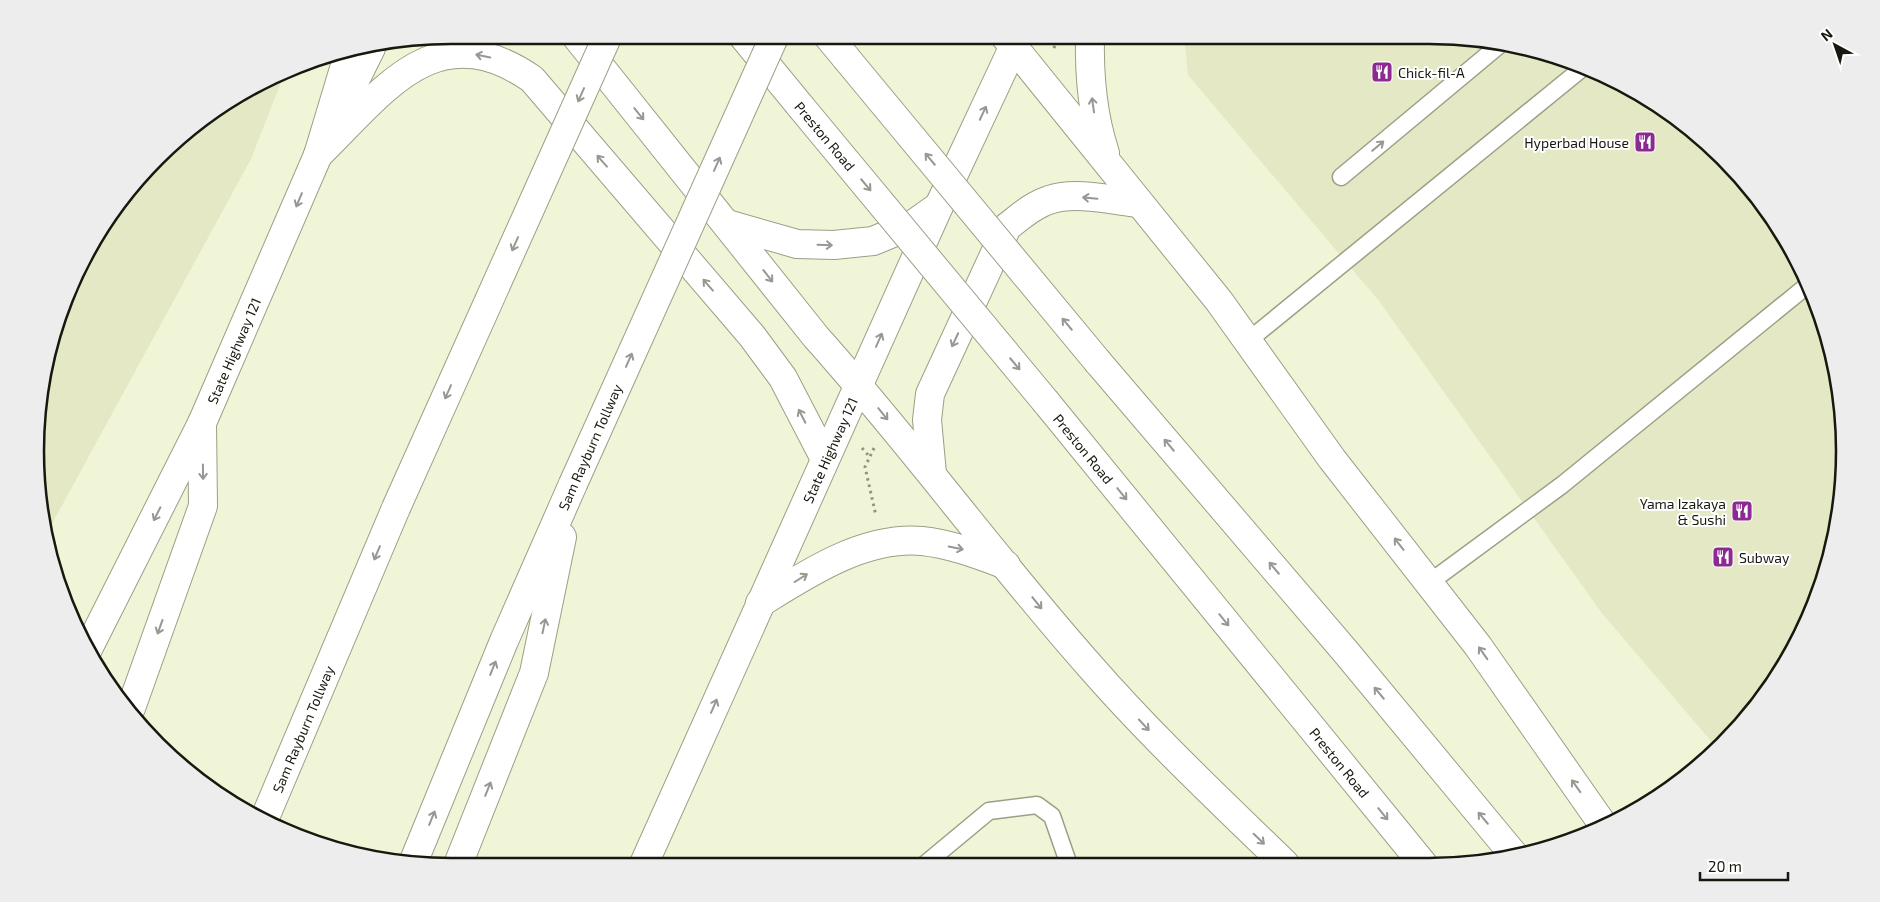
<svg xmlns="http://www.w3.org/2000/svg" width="1880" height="902" font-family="'Exo 2',sans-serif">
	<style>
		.built { fill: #e4e8c4 }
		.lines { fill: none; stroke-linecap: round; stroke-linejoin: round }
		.service-casing { stroke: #9c9f85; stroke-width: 19 }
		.secondary-casing { stroke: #9c9f85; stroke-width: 30 }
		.primary-casing { stroke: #9c9f85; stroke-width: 30 }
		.motorway-casing { stroke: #9c9f85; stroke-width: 30 }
		.path { stroke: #91947f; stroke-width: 3; stroke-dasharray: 2.5 4; stroke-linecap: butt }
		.service { stroke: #fff; stroke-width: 16 }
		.secondary { stroke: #fff; stroke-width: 28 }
		.primary { stroke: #fff; stroke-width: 28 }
		.motorway { stroke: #fff; stroke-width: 28 }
		.primary-bridge-casing { stroke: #9c9f85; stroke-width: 30; stroke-linecap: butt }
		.motorway-bridge-casing { stroke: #9c9f85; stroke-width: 30; stroke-linecap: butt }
		.primary-bridge { stroke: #fff; stroke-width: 28 }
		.motorway-bridge { stroke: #fff; stroke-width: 28 }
		.oneway { stroke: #979793 }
		.labels { text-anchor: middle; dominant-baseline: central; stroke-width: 4; stroke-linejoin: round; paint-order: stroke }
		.poi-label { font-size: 14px; fill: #17180e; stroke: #fff; text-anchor: start }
		.street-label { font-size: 14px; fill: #17180e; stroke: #fff }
		.rim { fill: none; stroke: #17180e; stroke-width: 2.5 }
	</style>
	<rect width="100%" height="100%" fill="#f1f5d8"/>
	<g class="built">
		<polygon points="1184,35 1429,35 1510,43 1588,67 1660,105 1723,157 1775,220 1813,292 1837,370 1845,451 1837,532 1813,610 1759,704 1716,747 1601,612 1379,301 1188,75"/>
		<polygon points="284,75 251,159 47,533 39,506 43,370 67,292 105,220 198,121"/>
	</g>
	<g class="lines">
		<g class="service-casing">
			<g id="service">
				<polyline points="1341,177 1503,42"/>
				<polyline points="1249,340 1585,66"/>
				<polyline points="1429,583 1562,485 1809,284"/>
				<polyline points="924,865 989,811 1037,805 1052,816 1069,865"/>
			</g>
		</g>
		<g class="secondary-casing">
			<g id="secondary">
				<path d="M318,155c65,-63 117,-143 214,-76l220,257 31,42 42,81"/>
				<path id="s1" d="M88,649l114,-226 116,-268 53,-107"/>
				<path id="s2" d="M643,866l296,-660 80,-171"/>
			</g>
		</g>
		<g class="primary-casing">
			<g id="primary">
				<path d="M575,35l241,302c95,106 179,222 273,328 61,70 129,134 196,199"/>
				<polyline points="742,35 801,107"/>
				<polyline points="827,35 846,58"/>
				<polyline points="1004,35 1219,301 1332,459 1478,646 1604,826"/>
				<path d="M1090,35c-1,40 2,79 15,118"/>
				<polyline points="318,155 349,52"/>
				<polyline points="727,224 797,244 834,245 873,241 912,225 939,206"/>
				<polyline points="1098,362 1345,651 1514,855"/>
				<path id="s3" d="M1046,402l377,462"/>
				<path d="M932,474l-5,-54 3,-26 77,-167c13,-10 26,-22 42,-27 25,-9 63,0 89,3"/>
				<path d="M760,603c47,-29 103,-67 162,-62 29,3 57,14 84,24"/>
			</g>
		</g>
		<g class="motorway-casing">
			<g id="motorway">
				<polyline points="131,708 203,506 202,423"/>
				<path id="s4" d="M264,820l132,-312"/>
				<polyline points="413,863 504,641 573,484"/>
				<polyline points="457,867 534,673 562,537"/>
			</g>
		</g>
		<g class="path">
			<polyline points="1052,35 1057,41 1053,50"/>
			<polyline points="862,448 869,456"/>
			<polyline points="874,448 865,467 876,516"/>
		</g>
		<use href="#service" class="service"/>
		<use href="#secondary" class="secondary"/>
		<use href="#primary" class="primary"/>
		<use href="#motorway" class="motorway"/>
		<g class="primary-bridge-casing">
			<g id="primary-bridge">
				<polyline points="846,58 1098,362"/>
				<polyline points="801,107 1046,402"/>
			</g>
		</g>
		<g class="motorway-bridge-casing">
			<g id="motorway-bridge">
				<polyline points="573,484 775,35"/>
				<polyline points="396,508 608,35"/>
			</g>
		</g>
		<use href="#primary-bridge" class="primary-bridge"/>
		<use href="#motorway-bridge" class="motorway-bridge"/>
	</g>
	<defs><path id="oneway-shaft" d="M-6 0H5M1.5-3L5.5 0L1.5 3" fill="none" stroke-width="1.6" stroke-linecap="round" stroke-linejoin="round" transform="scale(1.25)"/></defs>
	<g class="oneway">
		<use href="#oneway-shaft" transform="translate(483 56) rotate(-168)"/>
		<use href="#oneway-shaft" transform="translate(581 95) rotate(114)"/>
		<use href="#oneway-shaft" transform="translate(1093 105) rotate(-98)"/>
		<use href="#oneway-shaft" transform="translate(983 113) rotate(-65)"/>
		<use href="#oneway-shaft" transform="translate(639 114) rotate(51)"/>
		<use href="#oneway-shaft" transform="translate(1378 146) rotate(-40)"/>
		<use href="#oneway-shaft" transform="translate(930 159) rotate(-130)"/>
		<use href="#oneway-shaft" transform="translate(602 161) rotate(-131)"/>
		<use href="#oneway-shaft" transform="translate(717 164) rotate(-66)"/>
		<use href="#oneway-shaft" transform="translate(866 185) rotate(50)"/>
		<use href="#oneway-shaft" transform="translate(1090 198) rotate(-175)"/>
		<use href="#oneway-shaft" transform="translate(299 200) rotate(113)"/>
		<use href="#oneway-shaft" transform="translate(515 244) rotate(114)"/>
		<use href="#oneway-shaft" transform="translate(825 245) rotate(2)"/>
		<use href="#oneway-shaft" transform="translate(768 276) rotate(52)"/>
		<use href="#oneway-shaft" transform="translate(708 285) rotate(-131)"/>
		<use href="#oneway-shaft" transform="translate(1067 324) rotate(-130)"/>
		<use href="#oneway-shaft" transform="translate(879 340) rotate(-66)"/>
		<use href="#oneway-shaft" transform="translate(955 340) rotate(115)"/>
		<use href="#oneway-shaft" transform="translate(629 360) rotate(-66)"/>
		<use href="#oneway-shaft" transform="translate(1015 364) rotate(50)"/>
		<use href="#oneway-shaft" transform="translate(448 392) rotate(114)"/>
		<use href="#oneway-shaft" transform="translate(883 414) rotate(51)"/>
		<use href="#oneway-shaft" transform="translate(802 416) rotate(-117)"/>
		<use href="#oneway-shaft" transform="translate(1169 445) rotate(-130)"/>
		<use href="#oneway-shaft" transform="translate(203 472) rotate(89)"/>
		<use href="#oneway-shaft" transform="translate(1122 494) rotate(51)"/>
		<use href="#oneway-shaft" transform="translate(157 514) rotate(117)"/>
		<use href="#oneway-shaft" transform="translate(1399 544) rotate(-128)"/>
		<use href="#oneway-shaft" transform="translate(956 548) rotate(12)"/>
		<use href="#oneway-shaft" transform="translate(377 553) rotate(113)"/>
		<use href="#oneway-shaft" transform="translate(1274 568) rotate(-130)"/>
		<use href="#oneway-shaft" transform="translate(801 578) rotate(-32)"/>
		<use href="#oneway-shaft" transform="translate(1037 603) rotate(51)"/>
		<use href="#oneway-shaft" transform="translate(1224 620) rotate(51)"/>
		<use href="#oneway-shaft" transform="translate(544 626) rotate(-78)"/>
		<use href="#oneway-shaft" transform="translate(160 627) rotate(110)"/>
		<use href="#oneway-shaft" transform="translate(1483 653) rotate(-125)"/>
		<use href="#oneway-shaft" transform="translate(493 668) rotate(-68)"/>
		<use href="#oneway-shaft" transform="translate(1379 693) rotate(-130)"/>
		<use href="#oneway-shaft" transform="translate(714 706) rotate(-66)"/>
		<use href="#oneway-shaft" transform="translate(1144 725) rotate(47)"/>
		<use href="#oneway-shaft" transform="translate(1576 786) rotate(-125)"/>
		<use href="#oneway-shaft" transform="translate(488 789) rotate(-68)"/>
		<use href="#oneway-shaft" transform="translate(1383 814) rotate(51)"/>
		<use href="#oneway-shaft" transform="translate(432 818) rotate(-68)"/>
		<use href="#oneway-shaft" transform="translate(1483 818) rotate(-130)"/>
		<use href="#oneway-shaft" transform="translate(1259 839) rotate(44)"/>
	</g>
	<defs>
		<g id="restaurant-square" transform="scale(1.125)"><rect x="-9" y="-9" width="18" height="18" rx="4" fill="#8d2a91" stroke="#fff"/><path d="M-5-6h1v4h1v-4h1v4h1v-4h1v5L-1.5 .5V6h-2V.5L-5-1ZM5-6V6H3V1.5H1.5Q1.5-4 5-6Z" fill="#fff"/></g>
	</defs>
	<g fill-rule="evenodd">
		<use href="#restaurant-square" x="1382" y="72"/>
		<use href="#restaurant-square" x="1645" y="142"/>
		<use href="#restaurant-square" x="1742" y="511"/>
		<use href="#restaurant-square" x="1723" y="557"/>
	</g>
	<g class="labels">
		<g class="poi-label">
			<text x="1398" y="72">Chick-fil-A</text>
			<text x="1629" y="142" text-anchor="end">Hyperbad House</text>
			<text x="1726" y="503" text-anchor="end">Yama Izakaya<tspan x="1726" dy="16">&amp; Sushi</tspan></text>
			<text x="1739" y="557">Subway</text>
		</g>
		<g class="street-label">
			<text transform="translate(825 136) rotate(50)">Preston Road</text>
			<text stroke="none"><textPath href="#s1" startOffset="332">State Highway 121</textPath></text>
			<text transform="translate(590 447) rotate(-66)">Sam Rayburn Tollway</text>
			<text stroke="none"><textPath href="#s3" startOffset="60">Preston Road</textPath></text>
			<text stroke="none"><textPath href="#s2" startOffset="456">State Highway 121</textPath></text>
			<text stroke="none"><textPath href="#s4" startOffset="99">Sam Rayburn Tollway</textPath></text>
			<text stroke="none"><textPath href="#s3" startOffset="465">Preston Road</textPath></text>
		</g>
	</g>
	<path d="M0 0H1880V902H0ZM451 44H1429A407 407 0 0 1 1836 451V451A407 407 0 0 1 1429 858H451A407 407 0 0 1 44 451V451A407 407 0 0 1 451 44Z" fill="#ecedec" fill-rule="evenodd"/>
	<path class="rim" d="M451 44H1429A407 407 0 0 1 1836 451V451A407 407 0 0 1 1429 858H451A407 407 0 0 1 44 451V451A407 407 0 0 1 451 44Z"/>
	<g transform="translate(1835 45) rotate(320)" stroke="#ffffff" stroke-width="4" paint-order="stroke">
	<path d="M0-4L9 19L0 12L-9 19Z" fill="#17180e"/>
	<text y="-8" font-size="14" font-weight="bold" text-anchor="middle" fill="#17180e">N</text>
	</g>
	<path d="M1700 872v8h88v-8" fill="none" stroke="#17180e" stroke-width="2.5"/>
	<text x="1708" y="872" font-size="15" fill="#17180e" stroke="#ffffff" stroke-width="4" paint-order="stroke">20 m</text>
</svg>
